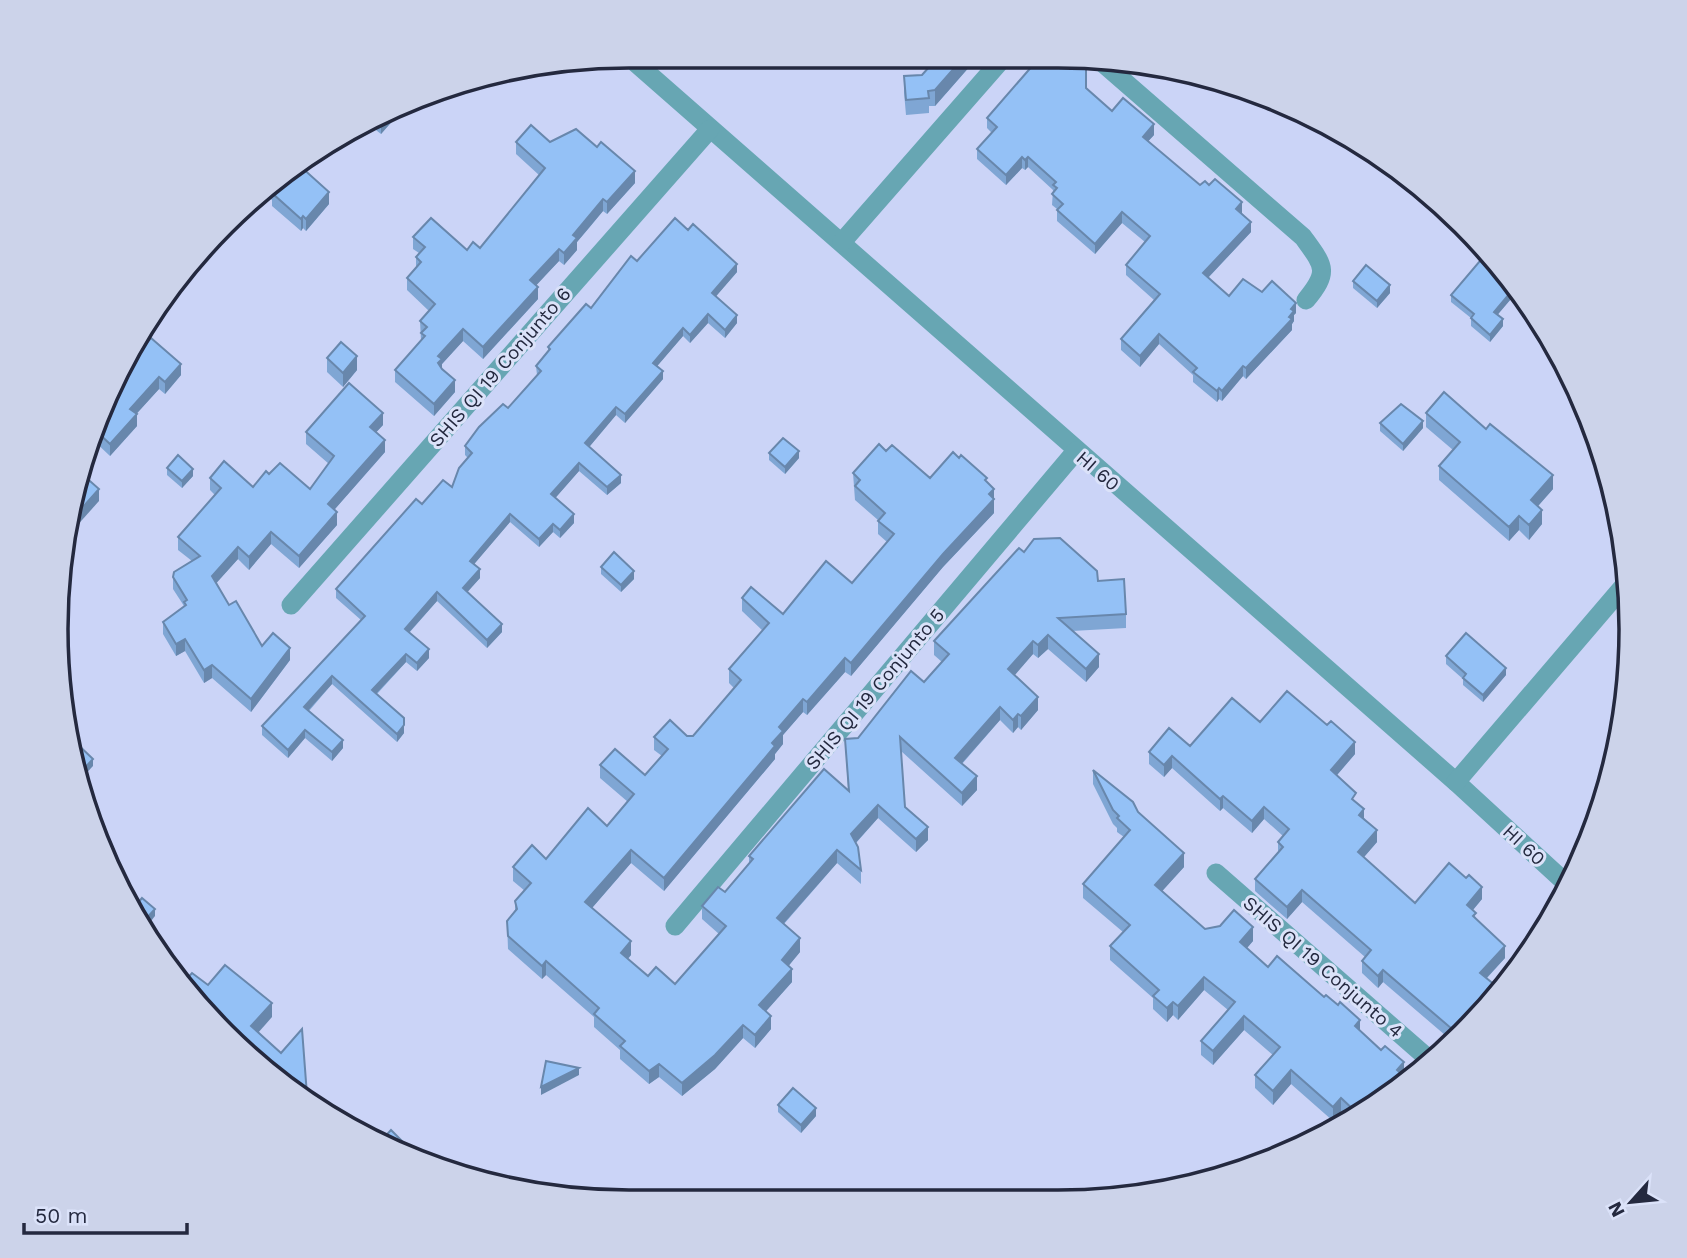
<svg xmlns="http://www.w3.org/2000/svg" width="1687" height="1258" font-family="'Work Sans',sans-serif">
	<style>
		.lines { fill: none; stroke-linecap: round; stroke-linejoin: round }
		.minor { stroke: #67a6b3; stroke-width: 19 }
		.wall { fill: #7fa6d4 }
		.shaded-wall { fill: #6887ac }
		.building { fill: #94c1f6; stroke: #6887ac; stroke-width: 2 }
		.labels { text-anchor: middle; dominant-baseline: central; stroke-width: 6; stroke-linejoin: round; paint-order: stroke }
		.street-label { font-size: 19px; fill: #24293f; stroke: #dbe2f9 }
		.rim { fill: none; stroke: #24293f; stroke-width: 3.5 }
	</style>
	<rect width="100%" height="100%" fill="#cbd4f7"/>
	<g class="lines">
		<g class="minor">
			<polyline points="628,56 1456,782 1568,885"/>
			<path d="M1096,57l207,180c21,29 27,34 3,63"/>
			<polyline points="842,242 1004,57"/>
			<polyline points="291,605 710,129"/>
			<polyline points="1456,782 1628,581"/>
			<polyline points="1216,873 1431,1061"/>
			<polyline points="675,926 1076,451"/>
		</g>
	</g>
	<g class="wall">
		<polygon points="938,57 978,57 935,106 929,106 929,113 906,115 904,92 904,76 922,75"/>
		<polygon points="1060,67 1086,88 1112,111 1154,135 1148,141 1200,185 1209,185 1242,213 1251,232 1208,278 1229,296 1262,292 1296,313 1294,315 1294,321 1292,324 1292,330 1246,379 1243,376 1222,401 1219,399 1217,402 1193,382 1193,375 1159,344 1140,367 1121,350 1121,339 1154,300 1126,275 1126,265 1145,242 1122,223 1095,254 1057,221 1057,209 1052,205 1053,190 1028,167 1025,170 1022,168 1006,185 977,159 977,149 992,133 987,128 987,118"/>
		<polygon points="395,111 395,118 381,134 367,123"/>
		<polygon points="331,142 306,171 329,204 306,231 303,228 301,231 272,206 272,200 264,193"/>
		<polygon points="516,142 550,142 635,183 607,214 603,211 589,228 577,242 577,250 564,265 559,261 536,285 538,299 483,359 463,341 442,364 442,368 455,392 434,416 395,382 395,370 421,340 420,321 429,311 407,290 407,278 416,268 416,257 419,253 413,249 413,237 467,250 480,248 539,175 516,154"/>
		<polygon points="637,261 737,272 716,296 737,323 725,338 708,323 690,343 683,336 657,366 663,379 625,423 616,415 589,447 621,483 607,495 579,471 555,498 574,523 560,538 553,532 539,547 510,522 474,564 480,578 467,592 502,632 487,648 437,601 409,633 429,658 417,671 406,662 377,694 404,733 397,742 332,684 309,711 343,748 332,761 305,738 288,758 262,735 262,726 361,620 336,598 336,589 422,504 452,487 468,458 465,455 465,446 508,408 537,375 536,366 548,351 548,347 591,308"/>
		<polygon points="1500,268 1500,273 1516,293 1498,314 1503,326 1490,342 1471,326 1471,318 1451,302 1451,295"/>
		<polygon points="1353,281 1390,293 1377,308 1353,288"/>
		<polygon points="327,358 357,370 343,387 327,372"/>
		<polygon points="125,368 181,375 165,394 159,389 136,414 137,426 110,456 93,440 115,375"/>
		<polygon points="1426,413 1486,429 1553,489 1538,506 1542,524 1529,540 1519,530 1509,541 1439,480 1439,466 1453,450 1426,427"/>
		<polygon points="1380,423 1423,428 1403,451 1380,431"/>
		<polygon points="383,425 376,432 385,452 334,510 337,525 299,568 271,544 249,570 238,559 216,583 229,605 262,646 290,660 251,712 212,678 204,683 185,651 176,656 163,634 163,622 184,606 173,589 173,577 192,561 178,550 178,537 215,495 210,490 210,478 253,487 269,474 310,489 329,464 306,444 306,432"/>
		<polygon points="886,451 930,478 987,482 994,489 994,513 943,567 851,676 845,672 807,715 803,712 783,735 783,744 775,754 775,759 664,891 631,863 592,908 631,955 628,959 648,976 675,984 719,934 702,919 702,906 725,892 749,864 749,856 848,790 845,739 858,738 924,682 942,662 934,655 934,641 1024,552 1098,581 1126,614 1126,628 1072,631 1099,667 1086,682 1048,649 1038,658 1033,654 1014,675 1038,710 1021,730 1018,727 1013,733 1000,720 962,764 977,790 962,806 901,751 905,807 928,840 916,852 878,818 856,843 861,870 861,884 837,863 784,924 800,952 788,966 792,982 766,1011 771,1029 755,1048 743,1038 715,1069 682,1096 659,1077 649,1084 620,1059 620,1050 594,1027 594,1017 546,975 542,979 508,949 507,921 515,910 515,901 525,891 513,881 513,867 546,859 607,826 628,802 600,778 600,765 645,775 662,756 654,750 654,737 693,736 734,688 729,683 729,669 763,631 742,611 742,598 783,614 852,583 887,542 878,534 878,520 855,500 853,473"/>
		<polygon points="769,453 799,458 785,474 769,460"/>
		<polygon points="167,468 193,476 182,488 167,475"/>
		<polygon points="601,567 634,579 621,592 601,574"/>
		<polygon points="1446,656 1506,675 1483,702 1463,685 1463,679 1446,664"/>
		<polygon points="1260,722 1355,754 1337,775 1356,803 1377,842 1364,857 1415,903 1482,899 1473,910 1476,919 1505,958 1487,978 1489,1007 1452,1041 1383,982 1378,988 1362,973 1362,961 1365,957 1302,902 1287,919 1255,891 1255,879 1278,853 1278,842 1283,836 1264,819 1252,833 1223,808 1220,811 1172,768 1164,777 1149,764 1149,752 1190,746"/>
		<polygon points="1093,770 1138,812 1184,867 1162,891 1205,929 1253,941 1247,948 1268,967 1360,1031 1404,1076 1406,1084 1347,1118 1341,1112 1333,1121 1291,1084 1273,1105 1255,1088 1255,1075 1273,1055 1244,1030 1213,1065 1201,1055 1201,1041 1228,1010 1204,990 1178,1020 1173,1015 1167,1022 1153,1009 1153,998 1110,960 1110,946 1123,932 1083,898 1083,884 1124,837 1117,832 1117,828 1113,824 1093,784"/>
		<polygon points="778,1105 816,1116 801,1133 778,1112"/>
	</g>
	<g class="shaded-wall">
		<polygon points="964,57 978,57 935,106 935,90"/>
		<polygon points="395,111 395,118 381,134 381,122 388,114"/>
		<polygon points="1154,124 1154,135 1143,147 1143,137"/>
		<polygon points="331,142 300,178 300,166"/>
		<polygon points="1022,157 1022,168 1006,185 1006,175"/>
		<polygon points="1028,157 1028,167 1025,170 1025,160"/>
		<polygon points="635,171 635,183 607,214 607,202"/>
		<polygon points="329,192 329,204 306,231 306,219"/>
		<polygon points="603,199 603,211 577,242 577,250 564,265 564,253 573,235"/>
		<polygon points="1242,202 1242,213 1236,219 1236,209"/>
		<polygon points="1122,212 1122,223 1095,254 1095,244"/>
		<polygon points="303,216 303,228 301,231 301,219"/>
		<polygon points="1251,222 1251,232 1203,283 1203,273"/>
		<polygon points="559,249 559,261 530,292 530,280"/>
		<polygon points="737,264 737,272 712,301 712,293"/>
		<polygon points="1390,285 1390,293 1377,308 1377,301"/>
		<polygon points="1516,286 1516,293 1494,319 1494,312"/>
		<polygon points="538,287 538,299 483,359 483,347"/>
		<polygon points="1296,303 1296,313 1294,315 1294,321 1292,324 1292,330 1246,379 1246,368"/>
		<polygon points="708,314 708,323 690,343 690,335"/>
		<polygon points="737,315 737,323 725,338 725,330"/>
		<polygon points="1503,319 1503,326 1490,342 1490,335"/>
		<polygon points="683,328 683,336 653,371 653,363"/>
		<polygon points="463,329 463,341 442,364 442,371 438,375 438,356"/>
		<polygon points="1159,334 1159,344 1140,367 1140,356"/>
		<polygon points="357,356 357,370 343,387 343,373"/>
		<polygon points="181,364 181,375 165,394 165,382"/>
		<polygon points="1243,366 1243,376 1222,401 1222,391"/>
		<polygon points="663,371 663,379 625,423 625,414"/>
		<polygon points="159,377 159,389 130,421 130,409"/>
		<polygon points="455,380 455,392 434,416 434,404"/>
		<polygon points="1219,388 1219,399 1217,402 1217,391"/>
		<polygon points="616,407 616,415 585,452 585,443"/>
		<polygon points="383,413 383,425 370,439 370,427"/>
		<polygon points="137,414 137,426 110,456 110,444"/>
		<polygon points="1423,421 1423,428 1403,451 1403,444"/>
		<polygon points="385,440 385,452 328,517 328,504"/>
		<polygon points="799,451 799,458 785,474 785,467"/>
		<polygon points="579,463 579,471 551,503 551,494"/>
		<polygon points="193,469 193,476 182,488 182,481"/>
		<polygon points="621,475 621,483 607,495 607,487"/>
		<polygon points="1553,475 1553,489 1531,514 1531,500"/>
		<polygon points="99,489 99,501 66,538 66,526"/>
		<polygon points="994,489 994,513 943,567 851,676 851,663"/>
		<polygon points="1542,510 1542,524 1529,540 1529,525"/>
		<polygon points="337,512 337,525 299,568 299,556"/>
		<polygon points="510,514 510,522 470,569 470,561"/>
		<polygon points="574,514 574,523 560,538 560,530"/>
		<polygon points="1519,516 1519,530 1509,541 1509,527"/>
		<polygon points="553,524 553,532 539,547 539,539"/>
		<polygon points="271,532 271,544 249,570 249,557"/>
		<polygon points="238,547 238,559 212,588 212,576"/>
		<polygon points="480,569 480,578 463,597 463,588"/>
		<polygon points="634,571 634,579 621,592 621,585"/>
		<polygon points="437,592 437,601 405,637 405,629"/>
		<polygon points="502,624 502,632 487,648 487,640"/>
		<polygon points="1048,635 1048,649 1038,658 1038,645"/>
		<polygon points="185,639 185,651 176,656 176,644"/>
		<polygon points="1033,641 1033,654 1008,683 1008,669"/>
		<polygon points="290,648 290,660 251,712 251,699"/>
		<polygon points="429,649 429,658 417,671 417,663"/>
		<polygon points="406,654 406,662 372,698 372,690"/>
		<polygon points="1099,654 1099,667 1086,682 1086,669"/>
		<polygon points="845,658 845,672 807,715 807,702"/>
		<polygon points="212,665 212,678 204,683 204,670"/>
		<polygon points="1506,668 1506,675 1483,702 1483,695"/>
		<polygon points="332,676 332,684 304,715 304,707"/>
		<polygon points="1038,697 1038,710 1021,730 1021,716"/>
		<polygon points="803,699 803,712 783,735 783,744 775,754 775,759 664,891 664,878 772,743 779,727"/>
		<polygon points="1000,707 1000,720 955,771 955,758"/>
		<polygon points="1018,714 1018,727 1013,733 1013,720"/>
		<polygon points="404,725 404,733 397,742 397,734"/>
		<polygon points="305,730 305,738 288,758 288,750"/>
		<polygon points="343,740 343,748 332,761 332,752"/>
		<polygon points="1355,742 1355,754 1331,782 1331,770"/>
		<polygon points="1172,756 1172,768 1164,777 1164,765"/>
		<polygon points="93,759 93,766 80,780 79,774"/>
		<polygon points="977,776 977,790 962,806 962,793"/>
		<polygon points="1223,796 1223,808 1220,811 1220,799"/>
		<polygon points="878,805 878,818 851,848 851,834"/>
		<polygon points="1264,807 1264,819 1252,833 1252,821"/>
		<polygon points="1364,809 1364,821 1359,815"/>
		<polygon points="928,827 928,840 916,852 916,839"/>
		<polygon points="1377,830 1377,842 1358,864 1358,852"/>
		<polygon points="631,850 631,863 585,916 585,902"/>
		<polygon points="837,850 837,863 777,931 777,918"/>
		<polygon points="1184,853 1184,867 1155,899 1155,885"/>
		<polygon points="1482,887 1482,899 1467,917 1467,905"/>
		<polygon points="1302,890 1302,902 1287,919 1287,907"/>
		<polygon points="155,909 155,916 147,926 144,921"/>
		<polygon points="1253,927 1253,941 1240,956 1240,942"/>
		<polygon points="800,938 800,952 782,974 782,960"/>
		<polygon points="631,941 631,955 621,966 621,953"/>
		<polygon points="1505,946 1505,958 1480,985 1480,973"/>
		<polygon points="546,961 546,975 542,979 542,966"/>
		<polygon points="792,969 792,982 759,1019 759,1005"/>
		<polygon points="1383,970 1383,982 1378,988 1378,976"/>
		<polygon points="1204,977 1204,990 1178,1020 1178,1006"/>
		<polygon points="1173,1002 1173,1015 1167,1022 1167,1008"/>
		<polygon points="272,1003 272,1017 251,1041 251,1026"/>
		<polygon points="771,1016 771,1029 755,1048 755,1035"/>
		<polygon points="1244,1016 1244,1030 1213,1065 1213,1051"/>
		<polygon points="1360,1020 1360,1034 1355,1026"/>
		<polygon points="743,1025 743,1038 715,1069 682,1096 682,1083"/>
		<polygon points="1404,1062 1404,1076 1397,1070"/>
		<polygon points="659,1064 659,1077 649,1084 649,1071"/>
		<polygon points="579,1068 579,1075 541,1095 541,1087"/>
		<polygon points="1291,1070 1291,1084 1273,1105 1273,1091"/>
		<polygon points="1341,1098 1341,1112 1333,1121 1333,1107"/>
		<polygon points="816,1108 816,1116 801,1133 801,1125"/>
		<polygon points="403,1142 403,1153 396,1150"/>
	</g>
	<g class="building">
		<polygon points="938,57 964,57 935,90 928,91 929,98 906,100 904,76 922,75"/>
		<polygon points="1040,57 1048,57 1060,67 1086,66 1086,88 1112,111 1123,98 1154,124 1143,137 1200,185 1205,181 1209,185 1215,179 1242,202 1236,209 1251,222 1203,273 1229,296 1243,279 1262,292 1272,281 1296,303 1291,309 1294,311 1289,317 1292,319 1246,368 1243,366 1222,391 1219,388 1217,391 1193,372 1197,368 1159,334 1140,356 1121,339 1160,294 1126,265 1150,236 1122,212 1095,244 1057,210 1063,204 1052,194 1057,188 1053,185 1056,182 1028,157 1025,160 1022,157 1006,175 977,149 997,127 987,118"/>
		<polygon points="388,114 381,122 377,119"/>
		<polygon points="531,125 550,142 576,129 597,147 601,142 635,171 607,202 603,199 589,216 573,235 577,238 564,253 559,249 530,280 538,287 483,347 463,329 438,356 442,359 438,363 442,369 455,380 434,404 395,370 425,336 421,333 427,327 420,321 435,304 407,278 421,262 416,257 425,247 413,237 431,218 467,250 473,242 480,248 545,168 516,142"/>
		<polygon points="303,163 300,166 329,192 306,219 303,216 301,219 272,193 275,191 271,188"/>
		<polygon points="675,218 688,230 693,224 737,264 712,293 737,315 725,330 708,314 690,335 683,328 653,363 663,371 625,414 616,407 585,443 621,475 607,487 579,463 551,494 574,514 560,530 553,524 539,539 510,514 470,561 480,569 463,588 502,624 487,640 437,592 405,629 429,649 417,663 406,654 372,690 404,718 404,725 397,734 332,676 304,707 343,740 332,752 305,730 288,750 262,726 365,616 336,589 416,499 422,504 443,480 452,487 459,468 472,453 465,446 479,427 503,404 508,408 541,371 536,366 550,349 548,347 586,304 591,308 631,256 637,261"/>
		<polygon points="1485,255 1499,267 1497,270 1516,286 1494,312 1503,319 1490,335 1471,318 1474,314 1451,295"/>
		<polygon points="1366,265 1390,285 1377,301 1353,281"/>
		<polygon points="151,338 181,364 165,382 159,377 130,409 137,414 110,444 96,431 115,375 122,366 125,368"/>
		<polygon points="341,342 357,356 343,373 327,358"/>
		<polygon points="349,383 383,413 370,427 385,440 328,504 337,512 299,556 271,532 249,557 238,547 212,576 229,605 236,601 262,646 273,633 290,648 251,699 212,665 204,670 185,639 176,644 163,622 186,605 184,602 187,600 173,577 174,572 200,556 178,537 221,488 210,478 224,461 253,487 266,471 269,474 280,463 310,489 334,456 306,432"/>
		<polygon points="1444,392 1486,429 1490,424 1553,475 1531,500 1542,510 1529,525 1519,516 1509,527 1439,466 1460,442 1426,413"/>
		<polygon points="1401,404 1423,421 1403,444 1380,423"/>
		<polygon points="783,438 799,451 785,467 769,453"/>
		<polygon points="879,444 886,451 892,445 930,478 953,452 959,458 961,455 987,478 985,480 994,489 989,494 994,499 943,554 851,663 845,658 807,702 803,699 779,727 783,731 772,743 775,746 664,878 631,850 585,902 631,941 621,953 648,976 656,967 675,984 726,926 702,906 718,887 725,892 753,859 749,856 824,769 849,791 845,739 858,738 911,671 924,682 949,654 934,641 1019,548 1024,552 1034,539 1060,538 1097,571 1098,581 1124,579 1126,614 1058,618 1099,654 1086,669 1048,635 1038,645 1033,641 1008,669 1038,697 1021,716 1018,714 1013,720 1000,707 955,758 977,776 962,793 900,737 905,807 928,827 916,839 878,805 851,834 858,847 861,870 837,850 777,918 800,938 782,960 792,969 759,1005 771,1016 755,1035 743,1025 715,1055 682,1083 659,1064 649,1071 620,1046 625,1041 594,1014 599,1008 546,961 542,966 508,936 507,921 517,909 515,901 531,883 513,867 532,845 546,859 588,808 607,826 634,794 600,765 615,749 645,775 668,749 654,737 670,720 687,736 693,736 741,680 729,669 769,623 742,598 751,587 783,614 826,561 852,583 894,534 878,521 885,513 855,486 860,480 853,473"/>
		<polygon points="178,455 193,469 182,481 167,468"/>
		<polygon points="82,474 99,489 66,526 67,518"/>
		<polygon points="614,552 634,571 621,585 601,567"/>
		<polygon points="1466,633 1506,668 1483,695 1463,678 1466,674 1446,656"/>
		<polygon points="1287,691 1327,725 1331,721 1355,742 1331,770 1356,793 1352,799 1364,809 1359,815 1377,830 1358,852 1415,903 1449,863 1466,878 1469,875 1482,887 1467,905 1476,913 1473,916 1505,946 1480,973 1501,990 1489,1007 1459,1035 1383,970 1378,976 1362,961 1371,950 1302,890 1287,907 1255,879 1283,847 1278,842 1289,829 1264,807 1252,821 1223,796 1220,799 1172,756 1164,765 1149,752 1169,728 1190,746 1232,698 1260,722"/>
		<polygon points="72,739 93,759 79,774"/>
		<polygon points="1093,770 1133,802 1138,812 1184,853 1155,885 1205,929 1220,926 1234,910 1253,927 1240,942 1268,967 1277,956 1324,997 1326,995 1338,1005 1340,1002 1360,1020 1355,1026 1381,1050 1385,1046 1404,1062 1397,1070 1409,1081 1357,1113 1341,1098 1333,1107 1291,1070 1273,1091 1255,1075 1280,1047 1244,1016 1213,1051 1201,1041 1235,1002 1204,977 1178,1006 1173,1002 1167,1008 1153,996 1159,990 1110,946 1130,925 1083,884 1130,830 1117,818 1119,816 1113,810"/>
		<polygon points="142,898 155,909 144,921 136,905"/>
		<polygon points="225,965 272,1003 251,1026 281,1053 302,1029 307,1095 316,1106 251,1060 181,985 192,973 208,985"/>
		<polygon points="546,1061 579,1068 541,1087"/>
		<polygon points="793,1088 816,1108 801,1125 778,1105"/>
		<polygon points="391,1130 403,1142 396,1150 380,1142"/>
	</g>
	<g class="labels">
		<g class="street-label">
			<text transform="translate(500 367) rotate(-49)">SHIS QI 19 Conjunto 6</text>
			<text transform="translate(1098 471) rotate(41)">HI 60</text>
			<text transform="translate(875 689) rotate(-50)">SHIS QI 19 Conjunto 5</text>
			<text transform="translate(1524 845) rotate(43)">HI 60</text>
			<text transform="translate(1323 967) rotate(41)">SHIS QI 19 Conjunto 4</text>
		</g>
	</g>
	<path d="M0 0H1687V1258H0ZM629 68H1058A561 561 0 0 1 1619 629V629A561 561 0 0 1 1058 1190H629A561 561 0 0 1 68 629V629A561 561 0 0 1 629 68Z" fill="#ccd3ea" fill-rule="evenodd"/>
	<path class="rim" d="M629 68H1058A561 561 0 0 1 1619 629V629A561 561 0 0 1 1058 1190H629A561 561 0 0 1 68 629V629A561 561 0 0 1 629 68Z"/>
	<g transform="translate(1631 1202) rotate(243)" stroke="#dbe2f9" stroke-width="5" paint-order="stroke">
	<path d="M0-5L12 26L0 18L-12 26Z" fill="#24293f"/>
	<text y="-10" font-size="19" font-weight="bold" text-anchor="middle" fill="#24293f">N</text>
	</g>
	<path d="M24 1223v10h163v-10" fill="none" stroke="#24293f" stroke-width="3.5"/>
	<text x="35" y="1223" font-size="21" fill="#24293f" stroke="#dbe2f9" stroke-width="5" paint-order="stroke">50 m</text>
</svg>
